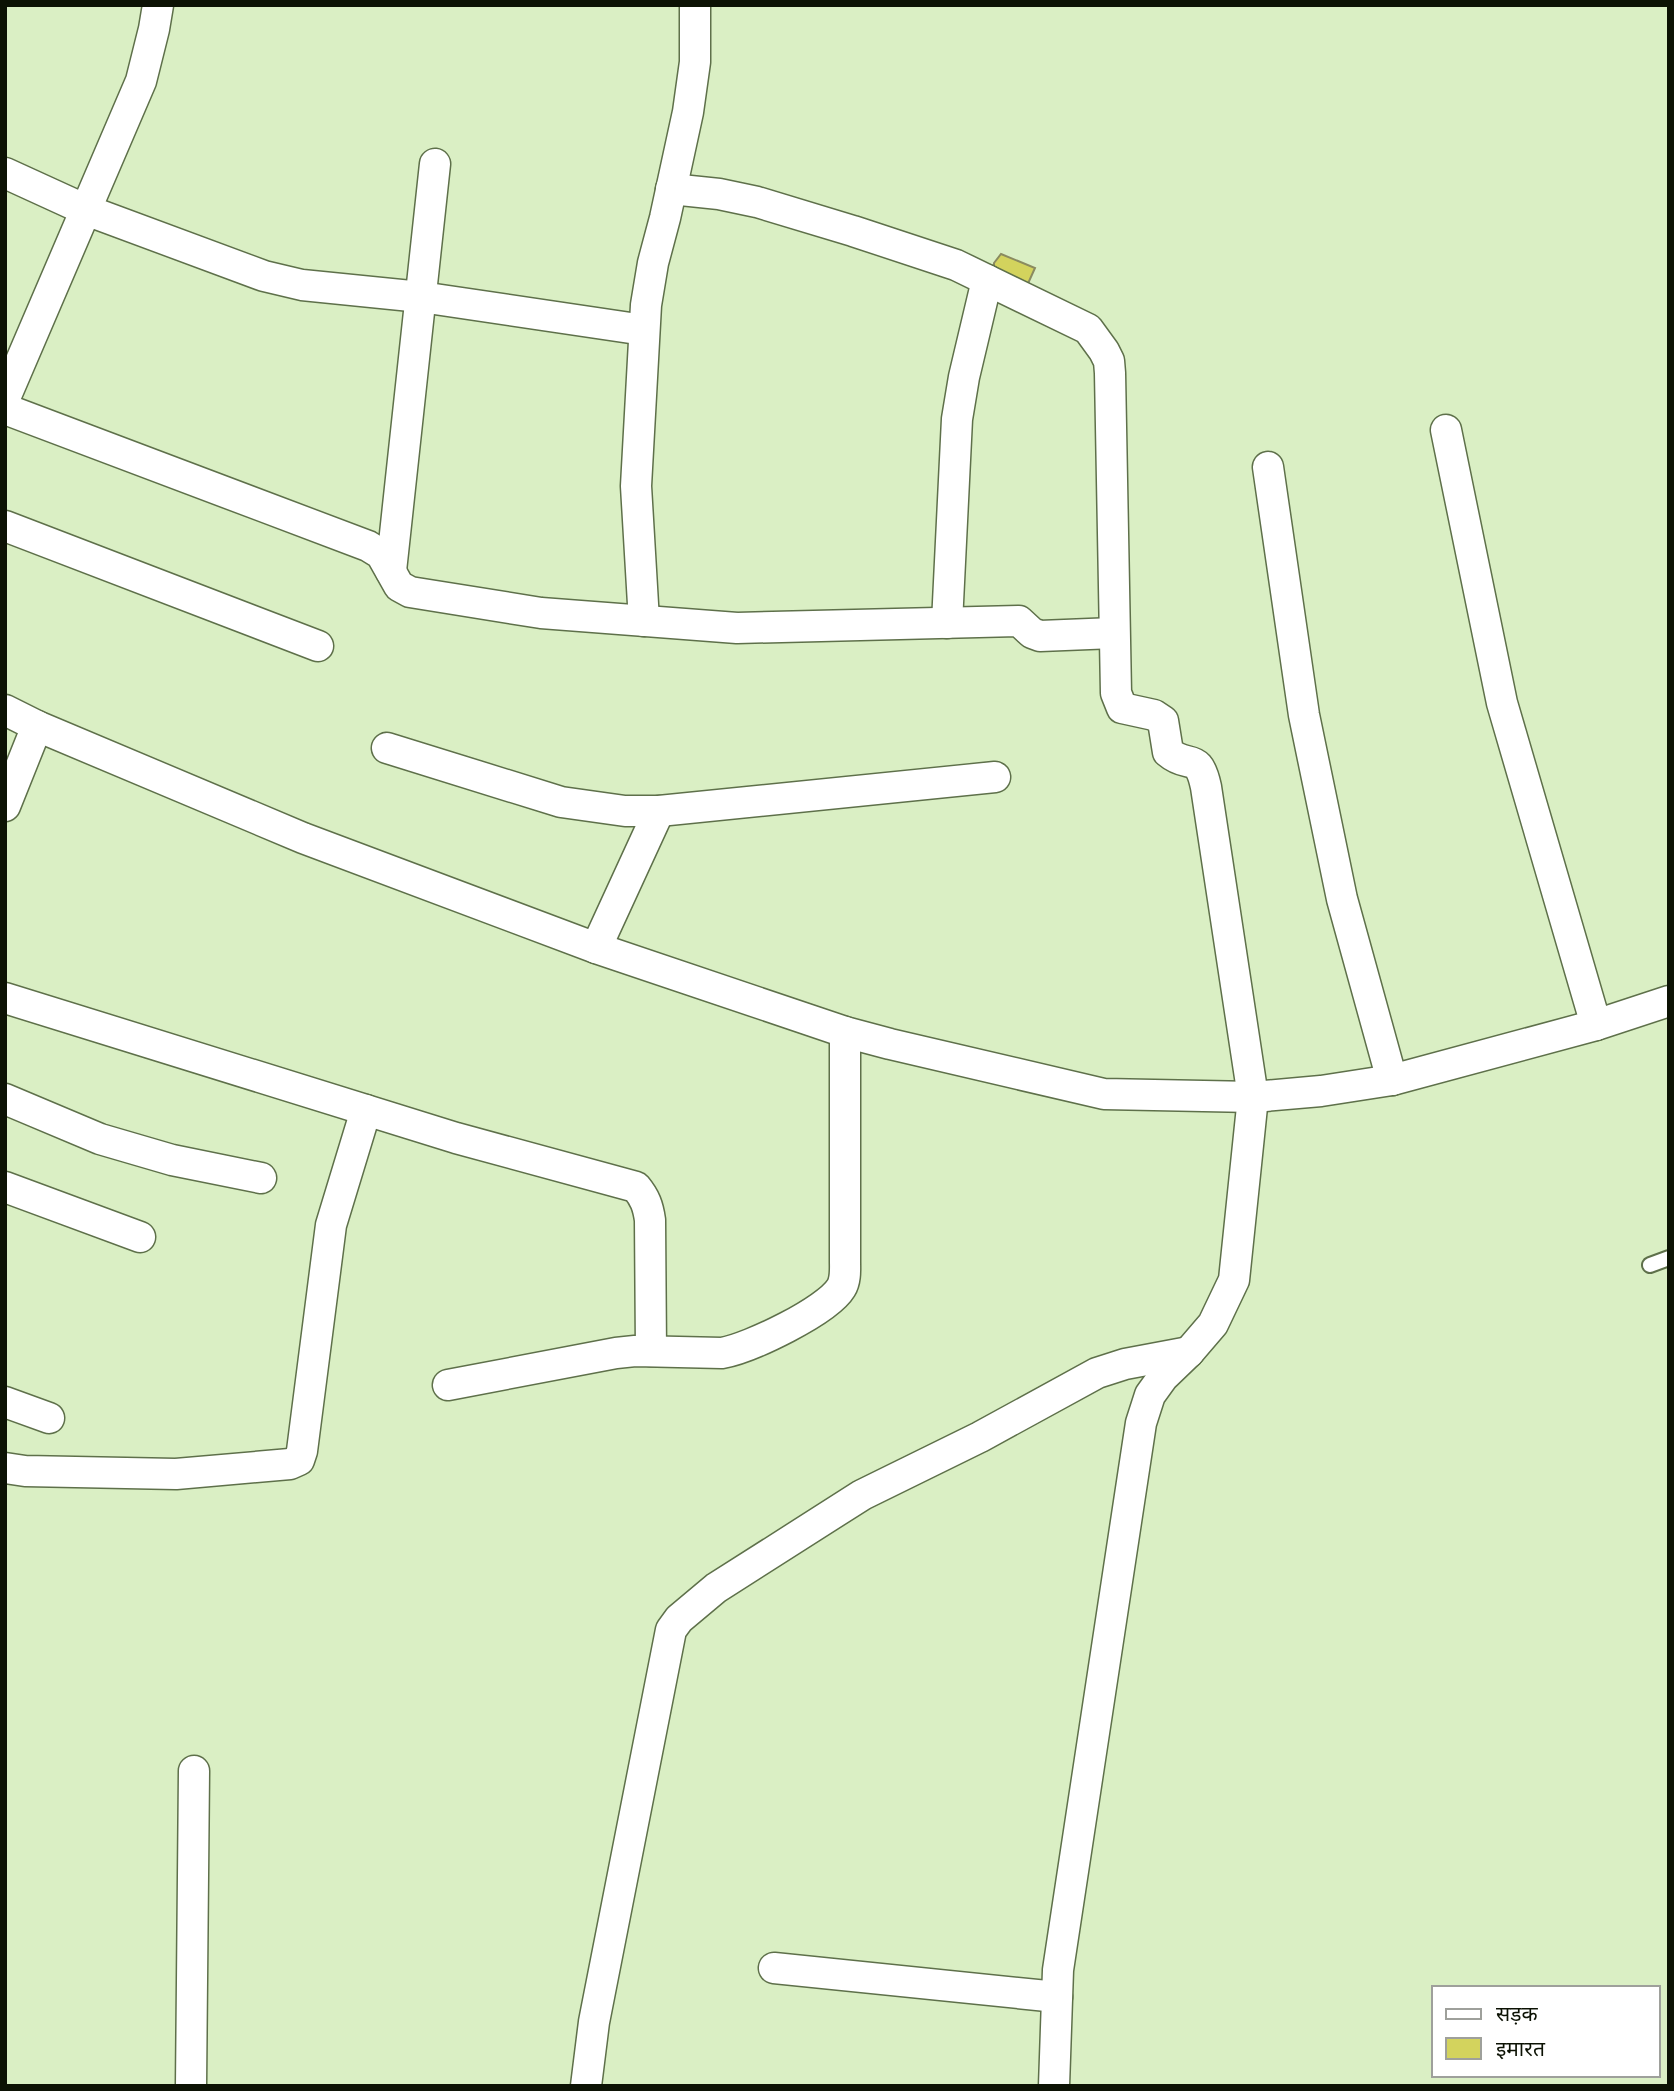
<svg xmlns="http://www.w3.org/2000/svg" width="1674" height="2091" font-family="'Fira Sans','Noto Sans Devanagari',sans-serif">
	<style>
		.building { fill: #d3d35d; stroke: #8a8b60; stroke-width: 2 }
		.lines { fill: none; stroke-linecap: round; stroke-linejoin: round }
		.lane-casing { stroke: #5e704a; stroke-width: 18 }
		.street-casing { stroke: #5e704a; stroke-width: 33 }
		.lane { stroke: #fff; stroke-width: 14 }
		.street { stroke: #fff; stroke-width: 30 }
	</style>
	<rect width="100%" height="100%" fill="#daefc4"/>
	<polygon class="building" points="1001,254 1035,268 1026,288 994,275 994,263"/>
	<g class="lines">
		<g class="lane-casing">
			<polyline id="lane" points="1650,1265 1669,1258"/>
		</g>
		<g class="street-casing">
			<g id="street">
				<polyline points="5,173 86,210 264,276 302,285 421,297 644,330"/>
				<path d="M671,189l48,5 38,8 96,29 103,34 132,64 16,22 5,10 1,12 6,320 6,15 32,7 9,6 5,31c21,18 30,-2 38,35l47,310 -19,183 -21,44 -24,28 -26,25 -13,18 -9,28 -83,547 -4,116"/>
				<polyline points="5,398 141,81 154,29 158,5"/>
				<polyline points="5,409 368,546 381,554 399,586 410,592 541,613 737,628 1019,621 1032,633 1040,636 1114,633"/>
				<polyline points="1446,430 1502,703 1596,1025"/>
				<polyline points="1268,467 1304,715 1342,899 1392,1080"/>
				<polyline points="5,526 318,646"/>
				<polyline points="391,571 435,164"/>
				<polyline points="644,621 636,486 646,305 653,263 665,218 688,112 695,62 695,5"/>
				<polyline points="947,623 957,419 964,377 987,280"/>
				<polyline points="5,710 37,726 303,838 596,948 845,1032 890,1044 1104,1094 1253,1097 1321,1091 1392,1080 1596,1025 1669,1001"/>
				<polyline points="387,748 561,802 625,811 659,811 995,777"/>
				<polyline points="5,806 37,726"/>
				<polyline points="596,948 659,811"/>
				<path d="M5,998l451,140 180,49c9,11 12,19 14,33l1,131"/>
				<polyline points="5,1099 100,1139 172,1160 261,1178"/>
				<polyline points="5,1187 140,1237"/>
				<path d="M448,1385l168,-32 19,-2 87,2c28,-5 105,-42 119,-65 5,-8 4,-19 4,-27v-229"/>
				<polyline points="5,1402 49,1418"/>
				<polyline points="5,1468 25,1471 176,1474 290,1464 299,1460 302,1451 331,1225 366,1110"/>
				<polyline points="774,1968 1057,1997"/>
				<polyline points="191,2086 194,1771"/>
				<polyline points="586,2086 594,2022 671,1630 679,1619 716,1588 862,1495 980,1437 1097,1373 1125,1364 1189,1352"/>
			</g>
		</g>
		<use href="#lane" class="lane"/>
		<use href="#street" class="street"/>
	</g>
	<rect width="1674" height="2091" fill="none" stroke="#0c1204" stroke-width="14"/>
	<rect x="1432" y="1986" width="228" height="91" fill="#ffffff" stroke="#9ea09b" stroke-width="2"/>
	<rect x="1446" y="2009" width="35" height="10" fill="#ffffff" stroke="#9ea09b" stroke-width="2"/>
	<text x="1496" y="2021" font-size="21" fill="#0c1204">सड़क</text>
	<rect x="1446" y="2038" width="35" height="21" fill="#d3d35d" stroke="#9ea09b" stroke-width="2"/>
	<text x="1496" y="2056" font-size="21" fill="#0c1204">इमारत</text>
</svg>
